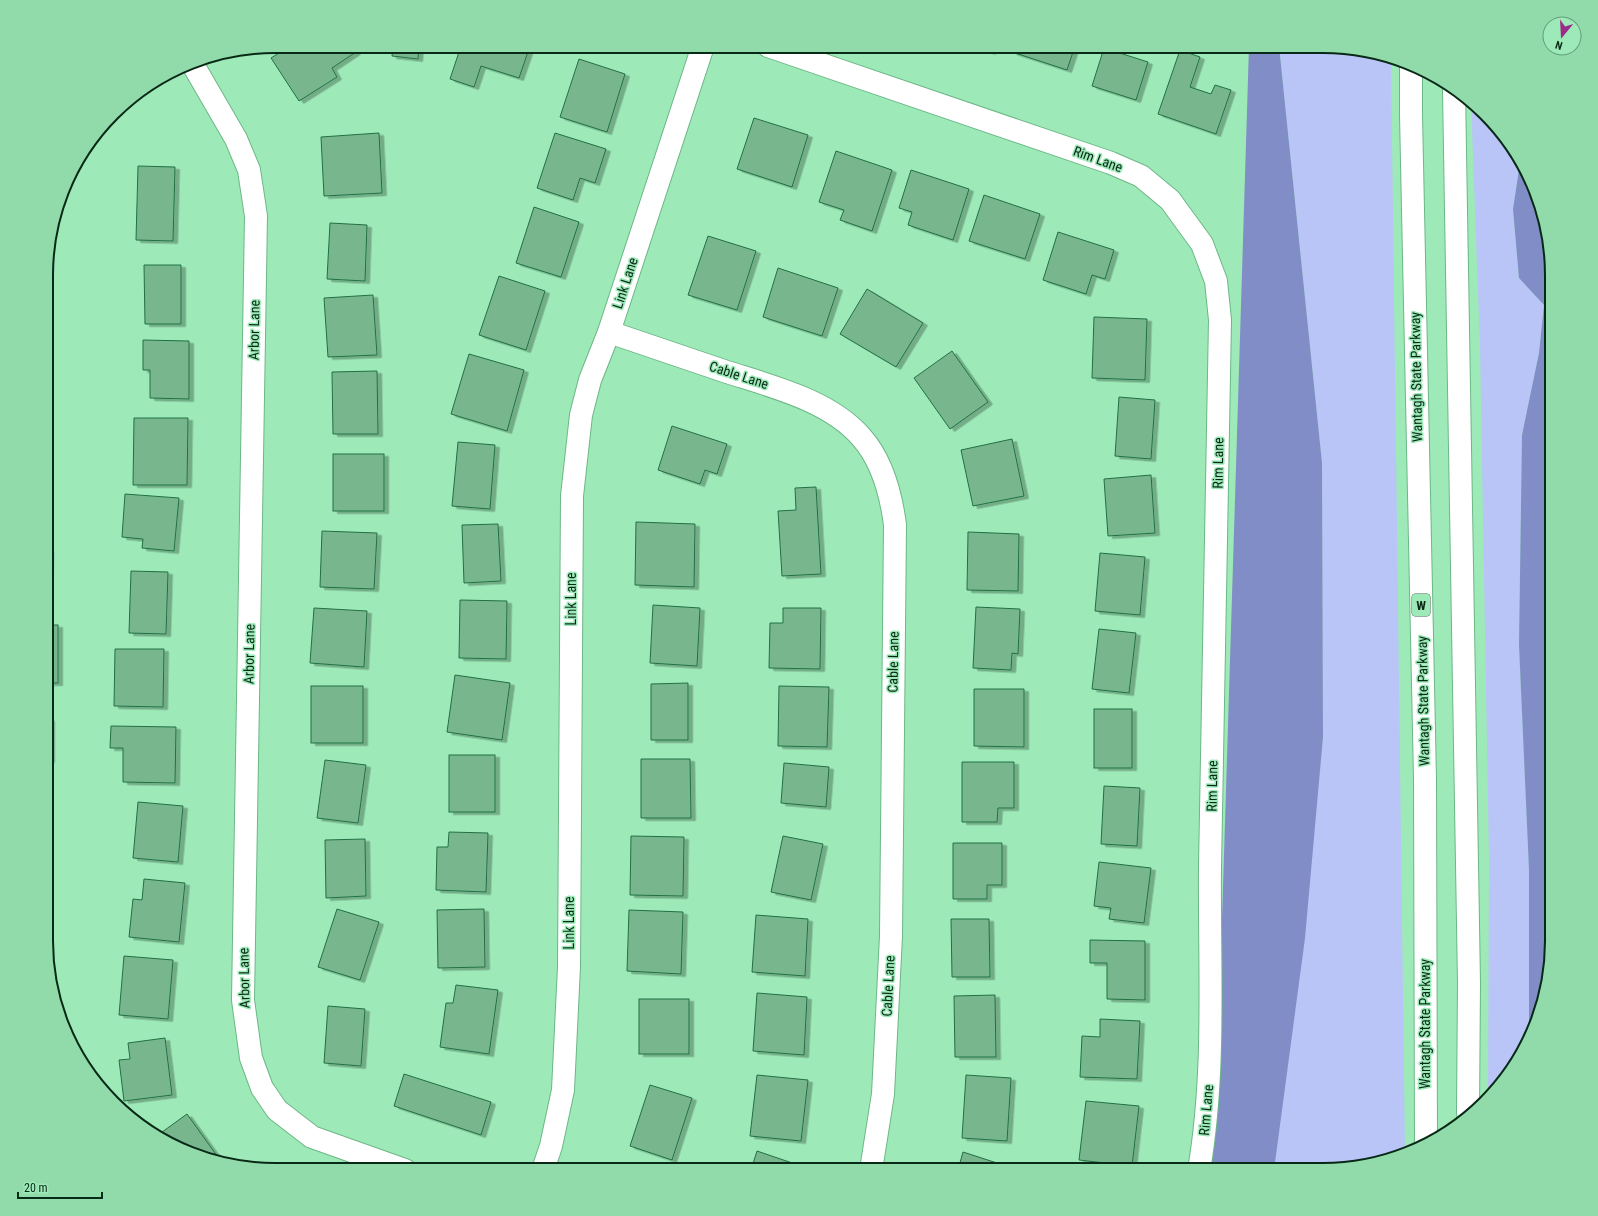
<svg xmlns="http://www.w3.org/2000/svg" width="1598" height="1216" font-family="'Roboto Condensed',sans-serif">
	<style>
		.green { fill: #b9c4f7 }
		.forest { fill: #818dc7 }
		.building { fill: #78b68e; stroke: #217044; filter: url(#shadow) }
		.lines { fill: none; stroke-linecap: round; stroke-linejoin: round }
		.minor-casing { stroke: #6cb787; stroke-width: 24 }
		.motorway-casing { stroke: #6cb787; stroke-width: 24 }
		.minor { stroke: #fff; stroke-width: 22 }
		.motorway { stroke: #fff; stroke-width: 22 }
		.labels { text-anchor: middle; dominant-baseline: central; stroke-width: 3; stroke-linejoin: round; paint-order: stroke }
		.shield { fill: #9deab8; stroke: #356347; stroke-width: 1 }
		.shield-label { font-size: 13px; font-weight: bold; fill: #092917 }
		.street-label { font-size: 14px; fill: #092917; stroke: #9deab8 }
		.rim { fill: none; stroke: #092917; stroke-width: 2 }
	</style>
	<defs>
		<filter id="shadow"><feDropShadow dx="4.5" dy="2.5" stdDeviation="0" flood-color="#0004"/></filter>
	</defs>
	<rect width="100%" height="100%" fill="#9deab8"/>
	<g class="green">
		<polygon points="1279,46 1338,46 1391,59 1405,1153 1368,1166 1323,1170 1274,1170 1323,737 1322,463"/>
		<polygon points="1471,101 1520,163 1513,209 1519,278 1544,305 1539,353 1522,435 1519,645 1529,870 1529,1038 1495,1092 1488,1097 1489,859 1480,346"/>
	</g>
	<g class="forest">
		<polygon points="1249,46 1279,46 1322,463 1323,737 1305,938 1274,1170 1206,1170 1218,1049"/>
		<polygon points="1520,163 1528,174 1548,230 1552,275 1551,956 1534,1029 1529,1038 1529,870 1519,645 1522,435 1539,353 1544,305 1519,278 1513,209"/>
	</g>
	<g class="building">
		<polygon points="290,46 352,46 356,52 332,68 337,77 299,101 271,58"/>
		<polygon points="384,46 419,46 418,59 392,56 393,47"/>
		<polygon points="461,46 530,46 519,78 481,66 474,87 450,79"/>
		<polygon points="973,46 993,46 991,52"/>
		<polygon points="1014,46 1075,46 1067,70 1012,52"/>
		<polygon points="1104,48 1148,62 1136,100 1092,86"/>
		<polygon points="1180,50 1200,57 1190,87 1211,94 1215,85 1231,90 1216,134 1158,114"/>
		<polygon points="579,59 625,74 607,132 560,117"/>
		<polygon points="754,118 808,135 792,187 737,169"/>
		<polygon points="379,133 382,193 324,196 321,137"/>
		<polygon points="555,133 606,149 595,183 580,178 573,200 537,188"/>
		<polygon points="836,151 892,170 872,231 840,220 844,210 819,202"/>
		<polygon points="138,166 175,167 173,241 136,240"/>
		<polygon points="911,170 969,189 953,240 908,225 912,212 899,208"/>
		<polygon points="984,195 1040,214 1025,259 969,241"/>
		<polygon points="534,207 579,222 561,277 516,263"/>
		<polygon points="330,223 367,225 365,281 327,279"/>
		<polygon points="1058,232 1114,250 1105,279 1092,275 1086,294 1043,280"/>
		<polygon points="708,236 756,251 737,310 688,295"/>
		<polygon points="144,265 181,265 181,324 145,324"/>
		<polygon points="778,268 838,288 822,336 763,317"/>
		<polygon points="499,276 545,291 526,350 479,335"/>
		<polygon points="867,289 923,323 896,367 840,334"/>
		<polygon points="373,295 377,355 328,357 324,298"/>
		<polygon points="1094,317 1147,319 1145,380 1092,378"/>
		<polygon points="143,340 189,341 189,399 150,398 150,370 143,370"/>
		<polygon points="952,351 988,402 950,429 914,378"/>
		<polygon points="469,354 524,370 507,431 451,414"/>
		<polygon points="377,371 378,434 333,434 332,372"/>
		<polygon points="1119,397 1155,400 1151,459 1115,456"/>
		<polygon points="134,418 188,418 187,485 133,485"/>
		<polygon points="672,426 727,444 717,474 705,470 700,484 658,470"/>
		<polygon points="1012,439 1024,496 973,506 961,450"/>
		<polygon points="458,442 495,445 490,509 452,506"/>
		<rect x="333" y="454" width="51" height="57"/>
		<polygon points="1151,475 1155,533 1108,536 1104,479"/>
		<polygon points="816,487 821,574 782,576 778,511 796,510 795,488"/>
		<polygon points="125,494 179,498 174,551 142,548 143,539 122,537"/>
		<polygon points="636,522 695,524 694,587 635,585"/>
		<polygon points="498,524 501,581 464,583 462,525"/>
		<polygon points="322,531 377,533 374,589 320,587"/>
		<polygon points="968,532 1019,534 1018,591 967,590"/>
		<polygon points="47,550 49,550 48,606 47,606"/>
		<polygon points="1100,553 1145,557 1140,615 1095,611"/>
		<polygon points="131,571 168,572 166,634 129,633"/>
		<polygon points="460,600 507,601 506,659 459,658"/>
		<polygon points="653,605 700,608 697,666 650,663"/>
		<polygon points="976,607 1020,609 1018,654 1012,653 1011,670 973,668"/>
		<polygon points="314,608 367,611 364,667 310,663"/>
		<polygon points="783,608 821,608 820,669 769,668 770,623 783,623"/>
		<rect x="47" y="625" width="11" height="58"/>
		<polygon points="1099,629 1136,633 1129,693 1092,689"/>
		<polygon points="115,649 164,649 163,707 114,706"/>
		<polygon points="455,675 510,683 502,740 447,732"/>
		<polygon points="688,683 688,740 651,740 651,684"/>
		<rect x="311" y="686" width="52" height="57"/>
		<polygon points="779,686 829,687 827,747 778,746"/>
		<polygon points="974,689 1024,689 1024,747 974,746"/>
		<rect x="1094" y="709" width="38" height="59"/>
		<rect x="47" y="719" width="3" height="41"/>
		<polygon points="111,726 176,727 175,783 123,782 123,748 110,748"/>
		<rect x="449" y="755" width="46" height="57"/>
		<polygon points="641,759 690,759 691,818 641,818"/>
		<polygon points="325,760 366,765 358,823 317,818"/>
		<polygon points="962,762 1014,762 1014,808 998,808 997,822 962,822"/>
		<polygon points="784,763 829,767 826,807 781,803"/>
		<polygon points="1104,786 1140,788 1137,846 1101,844"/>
		<polygon points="138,802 183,806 178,862 133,858"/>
		<polygon points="449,832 488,833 486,892 436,890 437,847 448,847"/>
		<polygon points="631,836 684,837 683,896 630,895"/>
		<polygon points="783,836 823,844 811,900 771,892"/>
		<polygon points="365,839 366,896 326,898 325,840"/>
		<polygon points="953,843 1002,843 1002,885 987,885 987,899 953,899"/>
		<polygon points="1099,862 1151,868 1144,923 1109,919 1111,908 1094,906"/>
		<polygon points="144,879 185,883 179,942 129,937 133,899 142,900"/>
		<polygon points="337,909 379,922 360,980 318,967"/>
		<polygon points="484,909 485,967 438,968 437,910"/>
		<polygon points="629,910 683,912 681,974 627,971"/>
		<polygon points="756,915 808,919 805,976 752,972"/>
		<polygon points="951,919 989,919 990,977 952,977"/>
		<polygon points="1090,940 1145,941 1145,1000 1107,999 1107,963 1090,963"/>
		<polygon points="124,956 173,960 168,1019 119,1015"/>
		<polygon points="456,985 498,990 489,1054 440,1047 446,1003 453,1003"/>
		<polygon points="757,993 807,997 804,1055 753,1051"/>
		<polygon points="995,995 996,1057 955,1057 954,996"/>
		<rect x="639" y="999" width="50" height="55"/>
		<polygon points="328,1006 365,1009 361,1066 324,1063"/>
		<polygon points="1100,1019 1140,1021 1137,1079 1080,1077 1082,1036 1100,1037"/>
		<polygon points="165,1038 172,1095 124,1101 119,1060 130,1059 128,1043"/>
		<polygon points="404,1074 491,1102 481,1135 394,1106"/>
		<polygon points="757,1075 808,1080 801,1141 750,1136"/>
		<polygon points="966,1075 1011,1078 1007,1141 962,1138"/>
		<polygon points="650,1085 692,1098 672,1160 630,1146"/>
		<polygon points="1086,1101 1139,1106 1132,1166 1079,1160"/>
		<polygon points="187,1114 220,1160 188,1153 158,1135"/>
		<polygon points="757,1151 801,1166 799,1170 751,1170"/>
		<polygon points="963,1152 997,1163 995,1170 958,1170"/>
	</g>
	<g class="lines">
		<g class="minor-casing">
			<g id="minor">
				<path d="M768,46l343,117 30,13 29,24 32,44 14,37 4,39c-3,183 -7,365 -10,547 -1,101 6,203 -11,303"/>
				<polyline points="192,63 236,139 249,170 256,216 243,1000 251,1058 262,1088 277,1110 312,1137 405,1170"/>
				<path d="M609,332c38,13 77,26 115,39 46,15 106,29 138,67 21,24 29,56 33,87l-4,411 -8,158 -12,76"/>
				<polyline points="543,1170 551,1146 563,1090 569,967 572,496 581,415 590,380 609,332 703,46"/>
			</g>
		</g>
		<g class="motorway-casing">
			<g id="motorway">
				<polyline points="1411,64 1411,115 1425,779 1426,1145"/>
				<polyline points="1454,91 1469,983 1468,1113"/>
			</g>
		</g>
		<use href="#minor" class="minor"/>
		<use href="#motorway" class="motorway"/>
	</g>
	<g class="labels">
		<rect class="shield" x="1412" y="594" width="18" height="22" rx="3"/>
		<g class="shield-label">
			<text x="1421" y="605">W</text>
		</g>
		<g class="street-label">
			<text transform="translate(1098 159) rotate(20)">Rim Lane</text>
			<text transform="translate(625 283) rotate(-72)">Link Lane</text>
			<text transform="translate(254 330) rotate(-89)">Arbor Lane</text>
			<text transform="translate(739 375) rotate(18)">Cable Lane</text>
			<text transform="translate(1416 377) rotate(-91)">Wantagh State Parkway</text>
			<text transform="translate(1218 463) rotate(-89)">Rim Lane</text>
			<text transform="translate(571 599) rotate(-90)">Link Lane</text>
			<text transform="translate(249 654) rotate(-89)">Arbor Lane</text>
			<text transform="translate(893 662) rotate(-89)">Cable Lane</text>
			<text transform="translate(1423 701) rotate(-91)">Wantagh State Parkway</text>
			<text transform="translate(1212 786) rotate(-89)">Rim Lane</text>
			<text transform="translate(569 923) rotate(-90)">Link Lane</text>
			<text transform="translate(244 978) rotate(-91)">Arbor Lane</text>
			<text transform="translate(888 986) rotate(-87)">Cable Lane</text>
			<text transform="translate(1425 1024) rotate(-90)">Wantagh State Parkway</text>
			<text transform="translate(1206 1110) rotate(-85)">Rim Lane</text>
		</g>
	</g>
	<path d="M0 0H1598V1216H0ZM275 53H1323A222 222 0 0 1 1545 275V941A222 222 0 0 1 1323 1163H275A222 222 0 0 1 53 941V275A222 222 0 0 1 275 53Z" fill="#91dbab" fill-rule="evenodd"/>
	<path class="rim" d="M275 53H1323A222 222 0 0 1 1545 275V941A222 222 0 0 1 1323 1163H275A222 222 0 0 1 53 941V275A222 222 0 0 1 275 53Z"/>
	<g transform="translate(1562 36) rotate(198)"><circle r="19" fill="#9deab8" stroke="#629d78"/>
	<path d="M0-3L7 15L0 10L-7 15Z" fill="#9b2b89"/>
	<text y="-6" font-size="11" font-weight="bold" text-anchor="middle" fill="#092917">N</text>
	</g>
	<path d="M18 1192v6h84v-6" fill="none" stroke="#092917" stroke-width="2"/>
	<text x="24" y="1192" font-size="12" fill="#092917" stroke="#9deab8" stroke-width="3" paint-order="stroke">20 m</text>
</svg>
